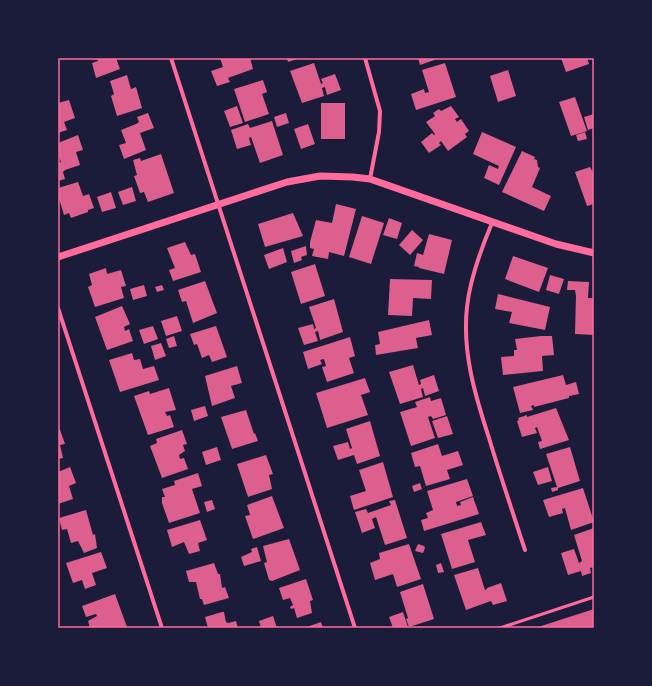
<svg xmlns="http://www.w3.org/2000/svg" width="652" height="686" font-family="'Playfair Display',serif">
	<style>
		.building { fill: #dd5f8e }
		.lines { fill: none; stroke-linecap: round; stroke-linejoin: round }
		.service { stroke: #ff6b9d; stroke-width: 3 }
		.minor { stroke: #ff6b9d; stroke-width: 4 }
		.tertiary { stroke: #ff6b9d; stroke-width: 7 }
		.neatline { fill: none; stroke: #ff6b9d; stroke-width: 1.5 }
	</style>
	<rect width="100%" height="100%" fill="#1b1b3a"/>
	<g class="building">
		<polygon points="97,58 116,58 120,69 96,78 92,63 98,61"/>
		<polygon points="220,58 250,58 253,69 228,78 230,82 217,86 211,71 223,67"/>
		<polygon points="287,58 300,58 288,62"/>
		<polygon points="418,58 440,58 420,65"/>
		<polygon points="561,58 587,58 589,64 566,72"/>
		<polygon points="314,63 321,84 323,83 321,79 335,74 341,90 327,95 325,87 322,88 324,96 302,103 290,71"/>
		<polygon points="445,63 456,97 416,110 411,94 424,89 425,93 429,92 422,70"/>
		<polygon points="508,70 516,96 498,102 490,76"/>
		<polygon points="127,75 131,89 136,87 142,108 117,116 111,96 114,94 110,81"/>
		<polygon points="263,80 267,92 262,94 269,114 245,122 234,89"/>
		<polygon points="575,97 587,131 571,136 559,102"/>
		<polygon points="69,100 75,118 64,122 67,130 58,133 58,103"/>
		<rect x="321" y="103" width="24" height="36"/>
		<polygon points="237,106 243,123 230,127 224,111"/>
		<polygon points="451,106 459,117 455,119 457,122 461,119 469,131 465,134 467,137 448,151 441,141 439,143 441,145 429,153 421,142 432,133 434,135 435,134 426,122 435,116 433,113 439,109 441,111"/>
		<polygon points="148,113 154,128 140,133 146,150 124,159 119,145 126,143 121,130 136,124 139,122 137,117"/>
		<polygon points="286,113 289,123 277,127 274,117"/>
		<polygon points="594,114 594,128 588,130 584,117"/>
		<polygon points="272,121 283,155 260,163 251,137 249,138 251,145 237,149 231,130 248,124 250,128"/>
		<polygon points="308,124 315,144 301,149 294,129"/>
		<polygon points="482,132 516,147 499,185 484,178 489,165 498,169 499,166 473,154"/>
		<polygon points="585,132 587,139 578,141 576,135"/>
		<polygon points="78,135 83,150 76,152 80,165 65,170 63,172 65,179 58,181 58,163 61,162 58,154 58,143"/>
		<polygon points="522,151 535,157 534,159 537,160 538,167 540,168 532,187 551,196 544,211 502,192"/>
		<polygon points="161,154 174,193 148,202 144,192 140,193 134,176 137,175 133,160 140,158 141,161"/>
		<polygon points="590,167 594,174 594,204 587,206 575,172"/>
		<polygon points="78,182 83,196 89,194 94,208 88,210 88,212 71,218 69,213 64,215 58,195 58,188"/>
		<polygon points="132,187 136,201 123,205 118,192"/>
		<polygon points="111,192 116,208 102,212 97,197"/>
		<polygon points="336,204 356,209 344,256 329,252 328,259 312,256 314,249 310,248 310,242 316,220 332,223"/>
		<polygon points="293,213 303,236 265,247 258,224"/>
		<polygon points="362,216 384,223 371,264 349,257"/>
		<polygon points="389,218 402,223 397,239 383,235"/>
		<polygon points="412,230 423,240 410,255 399,245"/>
		<polygon points="429,234 452,240 444,274 419,268 419,267 414,266 417,253 423,255"/>
		<polygon points="185,242 191,255 195,254 201,272 173,281 169,270 175,268 167,248"/>
		<polygon points="306,246 307,255 301,257 302,260 294,263 291,251"/>
		<polygon points="283,248 287,262 269,269 264,255"/>
		<polygon points="513,256 548,268 539,292 505,279"/>
		<polygon points="315,264 325,296 301,304 291,272"/>
		<polygon points="106,268 107,274 121,270 126,286 121,287 124,298 95,307 88,287 92,285 89,274"/>
		<polygon points="550,275 564,279 559,294 546,290"/>
		<polygon points="390,279 432,280 431,299 413,298 412,316 388,315"/>
		<polygon points="205,281 217,313 193,323 186,301 182,302 178,290"/>
		<polygon points="568,281 589,282 588,298 594,298 594,335 575,334 576,296 575,290 567,290"/>
		<polygon points="144,285 147,296 133,300 130,289"/>
		<polygon points="162,285 164,290 157,292 155,287"/>
		<polygon points="498,294 550,307 545,330 509,323 512,312 495,309"/>
		<polygon points="334,299 343,332 320,340 318,331 315,332 318,341 304,345 298,328 313,324 314,329 316,328 309,307"/>
		<polygon points="122,306 130,324 124,327 125,331 129,329 133,341 107,350 95,317"/>
		<polygon points="177,316 182,331 166,336 161,321"/>
		<polygon points="429,320 432,335 416,338 418,348 376,355 375,345 380,344 378,332"/>
		<polygon points="153,326 158,339 144,344 139,330"/>
		<polygon points="216,326 227,357 212,362 209,355 202,358 197,344 194,345 190,334"/>
		<polygon points="174,336 177,346 169,348 166,339"/>
		<polygon points="541,336 552,336 554,355 542,356 543,371 503,375 501,357 514,356 514,350 517,350 515,339"/>
		<polygon points="350,337 355,356 349,358 354,373 327,382 322,367 326,366 324,359 320,360 322,364 308,369 303,352"/>
		<polygon points="161,343 166,356 155,360 151,346"/>
		<polygon points="132,353 134,360 140,359 143,369 154,366 159,380 120,392 109,360"/>
		<polygon points="413,365 419,385 421,384 420,380 434,375 439,391 425,396 423,388 421,389 423,397 400,404 389,372"/>
		<polygon points="237,366 242,383 231,386 235,398 212,406 205,376"/>
		<polygon points="563,375 566,385 576,382 579,394 569,396 569,398 534,407 534,405 531,406 533,410 520,413 513,387"/>
		<polygon points="365,378 370,392 361,395 368,415 327,428 316,393"/>
		<polygon points="169,388 176,410 165,412 167,416 170,415 174,427 148,435 134,396 149,391 150,394"/>
		<polygon points="430,397 431,401 441,398 446,415 433,419 431,416 428,417 435,438 411,446 400,412 417,407 415,402"/>
		<polygon points="205,406 208,416 194,421 191,410"/>
		<polygon points="556,408 569,440 540,449 538,442 542,441 537,427 535,428 537,433 522,437 517,421 519,420 518,418 527,415 527,417"/>
		<polygon points="246,410 254,434 255,433 258,441 232,449 221,417"/>
		<polygon points="447,416 453,434 438,438 432,421"/>
		<polygon points="370,421 380,456 357,464 354,455 338,460 333,446 348,442 350,449 352,448 346,429"/>
		<polygon points="58,424 65,444 60,445 63,458 58,459"/>
		<polygon points="182,430 187,444 183,445 185,451 179,455 180,459 184,458 188,469 162,478 150,446 157,443 156,439"/>
		<polygon points="438,444 442,456 458,451 463,465 447,470 450,479 426,486 420,466 415,467 411,453"/>
		<polygon points="217,447 221,460 206,465 202,452"/>
		<polygon points="570,447 580,481 558,488 558,490 552,492 551,488 557,487 546,454"/>
		<polygon points="266,455 273,474 269,475 272,489 248,497 237,464"/>
		<polygon points="383,462 393,497 354,510 350,496 366,491 359,470"/>
		<polygon points="70,467 76,483 69,486 73,499 58,504 58,472"/>
		<polygon points="548,467 552,481 538,485 533,472"/>
		<polygon points="198,473 202,486 192,489 200,513 169,523 162,503 162,497 165,497 162,489 175,485 174,481"/>
		<polygon points="467,479 473,496 456,502 457,506 461,505 460,502 473,497 479,514 424,531 421,520 428,518 426,513 433,510 427,491"/>
		<polygon points="420,483 422,489 414,492 412,486"/>
		<polygon points="583,488 594,522 571,530 565,508 562,509 563,513 549,517 543,500"/>
		<polygon points="272,496 284,528 253,539 245,516 250,515 247,505"/>
		<polygon points="212,500 215,509 207,512 204,502"/>
		<polygon points="395,500 407,538 385,545 376,517 372,519 375,528 362,533 355,512 366,509 368,513 391,505 389,501"/>
		<polygon points="86,510 93,535 95,534 97,548 84,553 78,541 71,543 67,529 62,530 59,518"/>
		<polygon points="200,520 207,540 198,543 200,551 189,554 184,542 172,547 167,530"/>
		<polygon points="481,522 486,535 468,540 475,562 452,569 441,534"/>
		<polygon points="594,528 594,567 590,568 591,573 582,576 581,571 568,575 561,553 574,549 579,563 582,561 574,535"/>
		<polygon points="289,539 300,570 272,581 269,580 264,563 267,562 263,546"/>
		<polygon points="409,544 421,579 397,587 393,574 375,580 370,563 380,559 379,553"/>
		<polygon points="418,544 424,546 425,548 423,553 415,551"/>
		<polygon points="257,547 261,561 244,566 241,557 252,552 251,549"/>
		<polygon points="101,552 107,568 92,573 96,585 85,589 82,580 73,583 66,563"/>
		<polygon points="214,563 218,574 220,574 222,588 225,587 229,598 204,605 202,599 200,599 196,582 189,582 186,571"/>
		<polygon points="441,563 444,572 438,573 436,565"/>
		<polygon points="478,568 485,590 487,589 487,588 501,583 507,601 493,605 491,601 466,610 454,575"/>
		<polygon points="306,579 313,600 310,601 312,613 297,618 294,608 291,609 290,607 293,605 290,598 283,600 279,588"/>
		<polygon points="423,584 434,619 409,627 406,619 408,618 400,592"/>
		<polygon points="115,594 127,627 90,628 88,621 97,616 96,614 86,617 82,606"/>
		<polygon points="594,609 594,628 535,628"/>
		<polygon points="222,612 224,612 226,622 228,623 236,621 238,628 208,628 205,617"/>
		<polygon points="403,612 408,627 393,628 389,617"/>
		<polygon points="273,616 277,628 261,628 259,621"/>
		<polygon points="321,622 323,628 304,628"/>
	</g>
	<g class="lines">
		<polyline class="service" points="500,628 594,597"/>
		<g class="minor">
			<polyline points="171,58 355,628"/>
			<polyline points="365,58 380,111 379,132 370,179"/>
			<path d="M492,223c-11,26 -22,55 -25,84 -5,45 8,88 22,131 11,37 24,75 36,112"/>
			<polyline points="58,308 162,628"/>
		</g>
		<polyline class="tertiary" points="58,257 287,182 320,176 353,177 370,179 556,244 594,253"/>
	</g>
	<rect width="652" height="686" fill="none" stroke="#1b1b3a" stroke-width="118"/>
	<rect x="59" y="59" width="534" height="568" class="neatline"/>
</svg>
